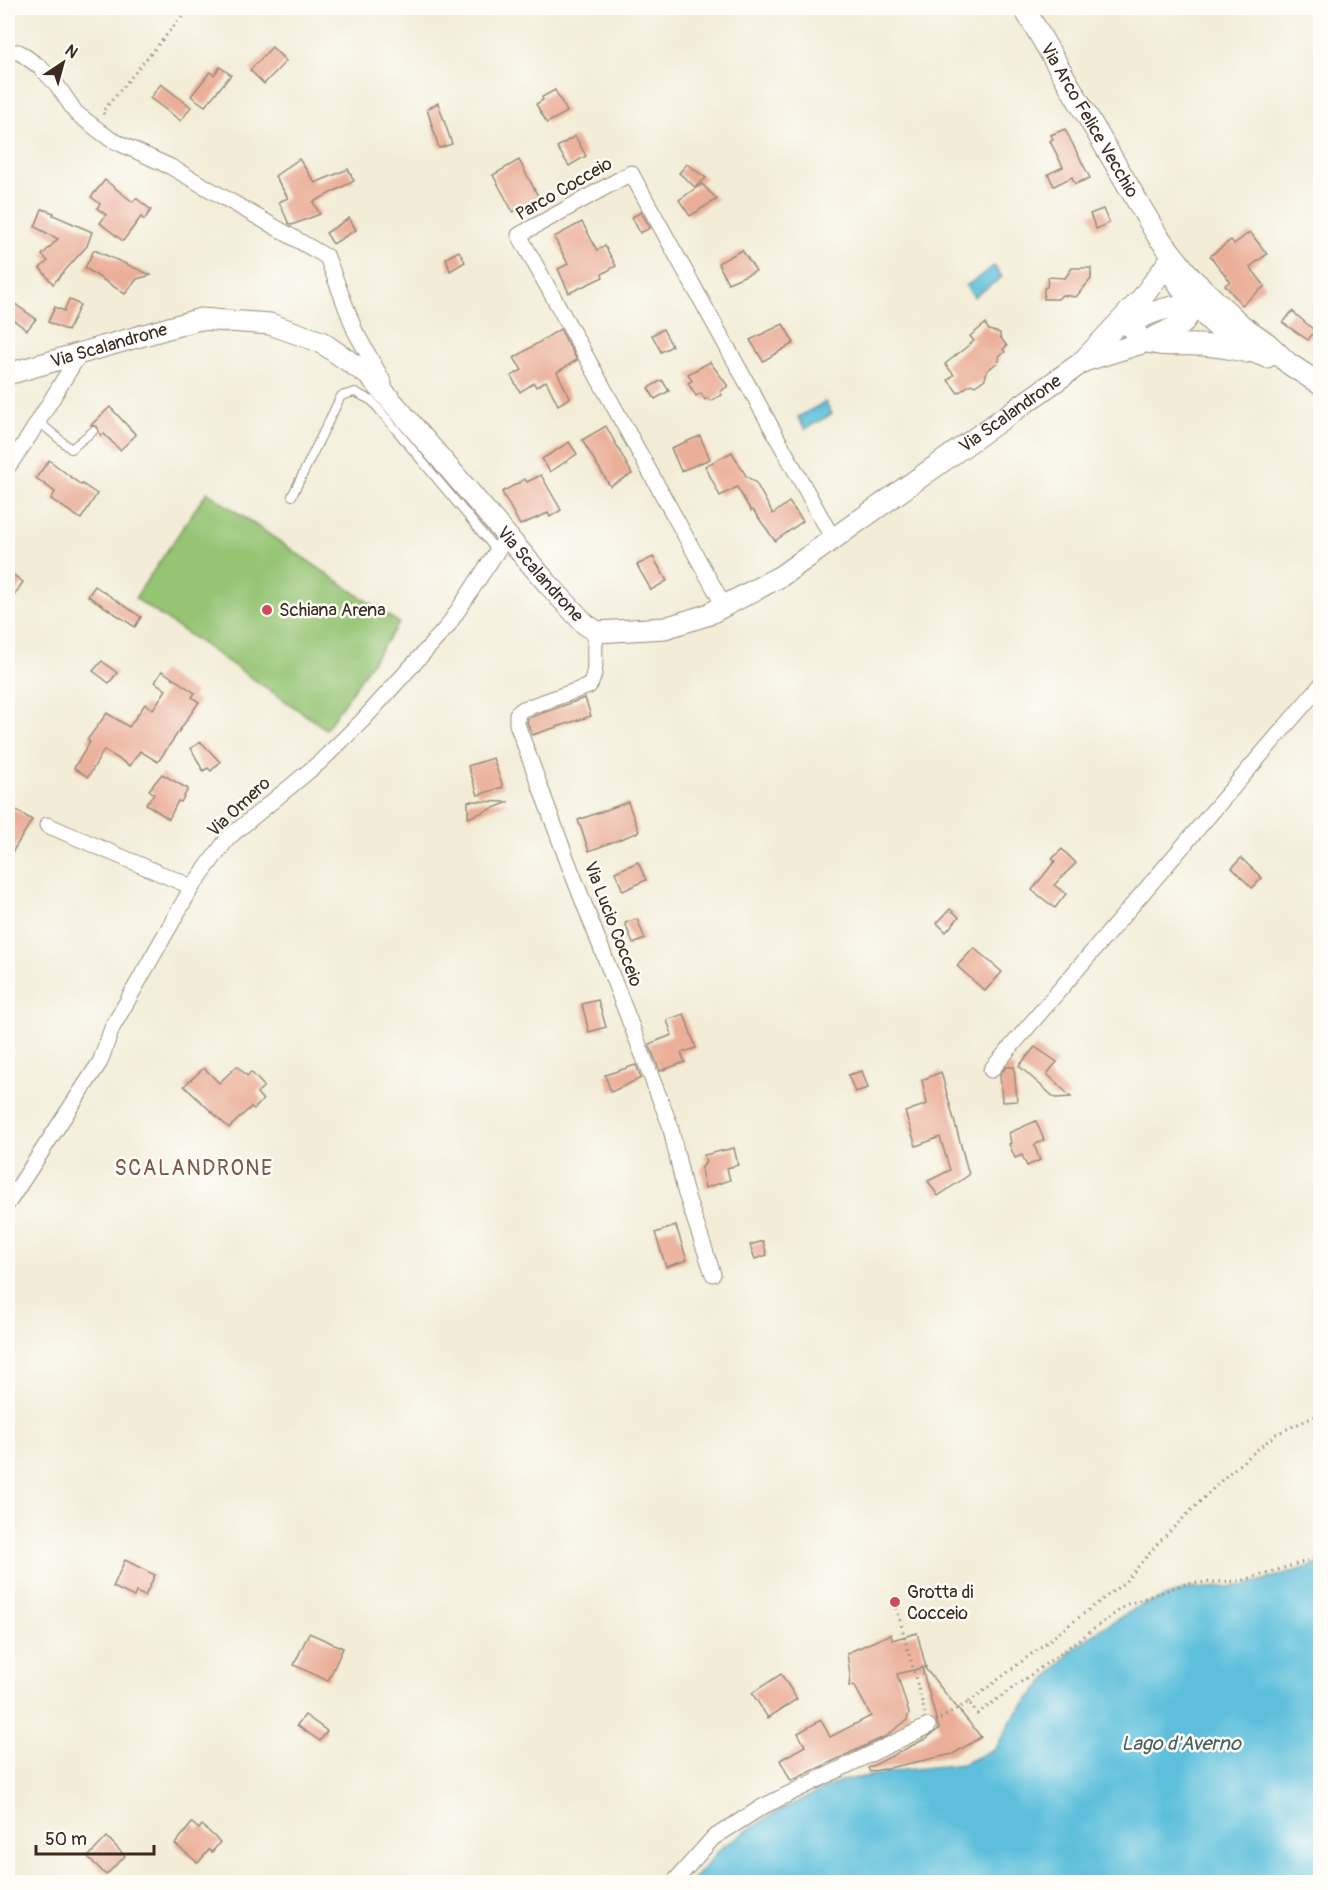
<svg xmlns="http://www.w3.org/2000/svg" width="1328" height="1890" font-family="Pangolin,sans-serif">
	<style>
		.green { fill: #95c473; stroke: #687748; stroke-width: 1.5 }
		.water { fill: #5dbfdb; stroke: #4c747c; stroke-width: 1.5 }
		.building { fill: #ebae98 }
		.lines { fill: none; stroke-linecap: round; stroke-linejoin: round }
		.lane-casing { stroke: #978c7a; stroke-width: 10 }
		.street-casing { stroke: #978c7a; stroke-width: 17 }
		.secondary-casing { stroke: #978c7a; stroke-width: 23 }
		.path { stroke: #978c7a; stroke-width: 3; stroke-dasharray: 1.5 4.5; stroke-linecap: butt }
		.lane { stroke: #fff; stroke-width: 8 }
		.street { stroke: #fff; stroke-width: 15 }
		.secondary { stroke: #fff; stroke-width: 21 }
		.poi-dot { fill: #d1495b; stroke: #fdfcf7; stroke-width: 2 }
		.labels { text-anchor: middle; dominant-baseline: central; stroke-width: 5; stroke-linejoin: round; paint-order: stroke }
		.street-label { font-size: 18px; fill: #3b2a1e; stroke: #fdfcf7 }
		.poi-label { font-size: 18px; fill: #3b2a1e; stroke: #fdfcf7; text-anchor: start }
		.water-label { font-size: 20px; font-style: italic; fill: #475e60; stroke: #fdfcf7 }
		.quarter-label { font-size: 21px; letter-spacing: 1.5px; fill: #795849; stroke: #fdfcf7 }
	</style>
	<rect width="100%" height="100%" fill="#fdfcf7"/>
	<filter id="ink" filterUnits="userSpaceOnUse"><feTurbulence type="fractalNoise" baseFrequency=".0167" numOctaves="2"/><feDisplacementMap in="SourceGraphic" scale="12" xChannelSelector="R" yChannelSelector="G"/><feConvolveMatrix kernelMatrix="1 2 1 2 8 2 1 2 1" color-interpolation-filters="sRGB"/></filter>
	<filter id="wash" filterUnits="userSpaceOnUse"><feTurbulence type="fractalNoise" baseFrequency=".008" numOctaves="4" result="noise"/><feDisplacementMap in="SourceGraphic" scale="24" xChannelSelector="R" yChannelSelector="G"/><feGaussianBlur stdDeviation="1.35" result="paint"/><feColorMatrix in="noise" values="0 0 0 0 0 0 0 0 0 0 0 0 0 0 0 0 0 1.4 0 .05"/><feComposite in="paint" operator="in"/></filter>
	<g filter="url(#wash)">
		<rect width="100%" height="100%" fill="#f3edd7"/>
		<polygon class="green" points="207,492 399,623 326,729 135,598"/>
		<g class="water">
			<polygon points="994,266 1002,277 974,297 966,286"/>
			<polygon points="825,402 832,414 805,429 798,417"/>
			<polygon points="1320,1564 1320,1882 691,1882 722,1847 773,1814 841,1781 904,1770 963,1764 996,1748 1012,1719 1070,1652 1093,1634 1139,1606 1188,1589 1243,1586"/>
		</g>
		<g id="blocks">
			<g class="building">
				<polygon points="272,47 286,61 264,84 250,70"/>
				<polygon points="220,67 231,75 205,106 191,96 210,72 214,75"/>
				<polygon points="161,84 191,107 181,121 150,98"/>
				<polygon points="555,90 567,112 547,123 536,104 543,100 542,97"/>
				<polygon points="438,103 452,144 439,148 427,109"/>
				<polygon points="1065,129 1090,178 1075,184 1072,177 1054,186 1048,174 1063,167 1050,141 1053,139 1051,135"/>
				<polygon points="575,136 586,156 569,166 557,147"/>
				<polygon points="299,159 315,183 348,169 354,181 313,202 320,214 292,225 289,224 279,202 288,198 275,176"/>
				<polygon points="519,160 539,198 513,212 493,175"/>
				<polygon points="687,164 706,178 695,187 679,173"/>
				<polygon points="105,180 133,202 136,198 151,210 144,220 141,217 123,241 100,223 106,215 97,208 100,204 91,197"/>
				<polygon points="702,184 717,199 690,216 679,200"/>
				<polygon points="42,209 54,213 53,215 92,232 87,246 53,284 40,268 48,261 42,255 58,239 35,227"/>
				<polygon points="1103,209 1109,223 1096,229 1090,214"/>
				<polygon points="641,212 650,228 640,233 632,217"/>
				<polygon points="349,218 356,230 333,244 326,233"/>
				<polygon points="582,222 597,250 605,246 616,266 602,274 603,277 569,293 558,269 568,264 554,237"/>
				<polygon points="1250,232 1267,254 1250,267 1265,286 1242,305 1225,285 1230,281 1210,256 1231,240 1234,244"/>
				<polygon points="94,250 151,275 137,279 125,294 85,268"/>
				<polygon points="742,250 756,271 728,283 718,263"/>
				<polygon points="459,251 465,262 450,271 446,258"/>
				<polygon points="1072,268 1091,268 1091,279 1076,297 1062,295 1058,299 1044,299 1044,288 1047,287 1048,277 1065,278"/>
				<polygon points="69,299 80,305 68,331 48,322 55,307 64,311"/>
				<polygon points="15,304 36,319 27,330 8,316"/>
				<polygon points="1292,311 1315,331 1308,340 1283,323"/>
				<polygon points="783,324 794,343 763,361 750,340"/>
				<polygon points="985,324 989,330 1000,333 1000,337 1007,346 1003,349 1005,352 999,356 999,361 987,371 985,379 975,386 971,384 958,393 948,380 954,375 945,364 974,341 970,336"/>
				<polygon points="560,329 577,360 557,372 570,398 558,405 546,381 536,387 534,383 520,392 511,376 522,370 514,358"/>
				<polygon points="663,329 672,346 661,352 652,335"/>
				<polygon points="710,362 728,386 720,392 722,395 710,401 708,398 705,400 701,393 696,396 688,383 692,381 688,374"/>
				<polygon points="662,380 669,391 655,399 648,388"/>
				<polygon points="110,407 136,435 120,450 104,434 101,436 97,427 91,425"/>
				<polygon points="606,426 632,474 610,486 582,440"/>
				<polygon points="700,436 710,459 681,471 671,448"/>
				<polygon points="569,442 577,454 550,472 542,459"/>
				<polygon points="732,452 746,476 756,483 773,514 789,502 803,521 775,541 753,510 751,511 737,487 720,496 705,466"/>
				<polygon points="49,460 81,485 82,484 97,494 81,519 51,499 55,492 36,478"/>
				<polygon points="541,475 561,510 550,517 548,513 520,525 502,492 525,479 527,482"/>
				<polygon points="653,557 667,581 651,590 637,565"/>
				<polygon points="8,571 23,582 8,605"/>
				<polygon points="95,586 141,617 135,627 88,596"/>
				<polygon points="102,661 117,673 109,683 93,671"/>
				<polygon points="162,671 195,693 192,697 199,702 158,762 140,751 130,766 104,750 88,777 74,768 90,742 87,740 107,713 129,727 145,704 153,709 166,690 155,682"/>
				<polygon points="585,698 591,716 532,735 527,722 528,718"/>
				<polygon points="201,742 220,762 211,771 208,768 203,771 191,748"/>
				<polygon points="493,758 503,787 478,795 468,766"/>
				<polygon points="162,774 188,789 181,802 178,801 169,819 146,804 154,794 149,790"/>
				<polygon points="468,801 509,802 468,818"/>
				<polygon points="628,802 639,832 589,851 578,820"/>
				<polygon points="8,805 32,820 8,859"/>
				<polygon points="1062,849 1076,863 1054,885 1066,894 1055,908 1032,890 1055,861 1052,859"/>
				<polygon points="1241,858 1262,878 1252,888 1232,868"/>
				<polygon points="638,862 646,880 623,891 615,872"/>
				<polygon points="950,909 959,917 946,932 937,923"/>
				<polygon points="637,919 645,939 633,944 625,923"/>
				<polygon points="974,948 1002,972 985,991 957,966"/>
				<polygon points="598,1000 606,1027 589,1032 582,1004"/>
				<polygon points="684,1014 696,1048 681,1053 685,1062 660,1071 649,1044 672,1035 667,1020"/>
				<polygon points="1035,1047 1057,1062 1047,1074 1071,1097 1055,1098 1019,1066"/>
				<polygon points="636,1065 641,1078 611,1092 605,1075"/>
				<polygon points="237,1066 247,1076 251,1072 264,1086 257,1093 263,1100 254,1109 251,1107 229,1128 184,1086 204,1068 219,1083"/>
				<polygon points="1006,1067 1014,1067 1017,1101 1002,1102 1000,1074"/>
				<polygon points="862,1071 868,1088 855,1092 848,1075"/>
				<polygon points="941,1072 969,1175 938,1196 928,1181 950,1170 940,1137 916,1146 905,1112 927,1104 922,1080"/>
				<polygon points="1036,1121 1044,1140 1034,1145 1040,1160 1027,1166 1022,1155 1015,1158 1009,1144 1011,1143 1009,1133"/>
				<polygon points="734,1148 738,1165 727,1168 730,1180 705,1188 701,1169 706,1162 704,1155"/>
				<polygon points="676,1226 687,1260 666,1267 655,1233"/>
				<polygon points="763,1241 767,1255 755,1259 750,1245"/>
				<polygon points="125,1560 155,1575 145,1596 136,1592 134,1597 113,1587"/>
				<polygon points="309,1633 343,1648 328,1681 294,1665"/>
				<polygon points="917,1633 926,1667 924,1667 981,1737 953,1754 870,1772 868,1768 925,1739 939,1729 922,1668 897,1674 909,1713 907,1720 886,1736 791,1781 780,1760 805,1746 798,1733 821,1720 830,1737 871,1716 854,1685 849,1687 850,1675 847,1653 891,1634 892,1640"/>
				<polygon points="781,1674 797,1699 768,1718 752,1693"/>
				<polygon points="305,1715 327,1731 320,1741 297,1725"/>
				<polygon points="192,1823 199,1829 202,1825 220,1842 212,1852 209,1850 198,1863 175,1844"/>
				<polygon points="107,1837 125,1856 106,1875 88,1857"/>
			</g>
		</g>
	</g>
	<g filter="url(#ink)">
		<use href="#blocks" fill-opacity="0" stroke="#978c7a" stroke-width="1.5"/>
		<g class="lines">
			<g class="lane-casing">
				<g id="lane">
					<polyline points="38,421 71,449 93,431"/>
					<polyline points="292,496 341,396 355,392 372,401 497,551"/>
				</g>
			</g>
			<g class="street-casing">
				<g id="street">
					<polyline points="8,52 19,52 40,67 57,85 76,113 110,139 171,167 327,257 355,331 384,383"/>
					<polyline points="8,467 28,438 80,353"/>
					<polyline points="724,606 519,235 631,173 833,539"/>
					<path d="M597,632c-6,17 3,38 -8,54l-66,23 -6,5v10l50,136 103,265 15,66 28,83"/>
					<polyline points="47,825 192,887"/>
					<polyline points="991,1070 1320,686"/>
					<polyline points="8,1203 100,1062 112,1028 192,887 228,838 320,762 362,721 447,627 507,536"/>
					<polyline points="674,1882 713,1838 762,1807 928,1726"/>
				</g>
			</g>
			<g class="secondary-casing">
				<g id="secondary">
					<path id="s1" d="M1024,8l133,227 34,43 50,47 27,19 21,20 31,20"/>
					<path d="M1167,264c17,35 61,81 100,93"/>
					<path d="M1140,302c-24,52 28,41 61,43 15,1 31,3 46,7"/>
					<path d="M1127,325c22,-13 49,-23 76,-18"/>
					<polyline points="1084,361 1145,342 1182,324 1195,306 1193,294"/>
					<path id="s2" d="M8,374l192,-55 70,5 51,18 49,34 178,208 37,40 12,8 68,-4 42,-13 74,-39 300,-213 61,-65 25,-34"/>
				</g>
			</g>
			<g class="path">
				<polyline points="104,114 102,112 189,8"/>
				<polyline points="895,1602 925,1713"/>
				<polyline points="969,1702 1125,1582 1159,1542 1227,1475 1276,1434 1320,1414"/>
				<polyline points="940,1719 969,1702 977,1714 1128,1604 1188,1583 1241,1581 1320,1557"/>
			</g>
			<use href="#lane" class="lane"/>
			<use href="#street" class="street"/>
			<use href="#secondary" class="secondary"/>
		</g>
	</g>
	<g class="poi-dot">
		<circle cx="267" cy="610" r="6"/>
		<circle cx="895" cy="1602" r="6"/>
	</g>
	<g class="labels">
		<g class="street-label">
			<text stroke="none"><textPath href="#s1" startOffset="130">Via Arco Felice Vecchio</textPath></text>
			<text transform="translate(564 189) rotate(-30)">Parco Cocceio</text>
			<text stroke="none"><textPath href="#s2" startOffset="105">Via Scalandrone</textPath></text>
			<text stroke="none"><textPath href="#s2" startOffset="1203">Via Scalandrone</textPath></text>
			<text stroke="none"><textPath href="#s2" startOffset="645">Via Scalandrone</textPath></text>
			<text transform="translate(239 807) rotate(-43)">Via Omero</text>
			<text transform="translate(613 924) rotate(69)">Via Lucio Cocceio</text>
		</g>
		<g class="poi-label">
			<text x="279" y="610">Schiana Arena</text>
			<text x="907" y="1592">Grotta di<tspan x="907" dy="21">Cocceio</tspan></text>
		</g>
		<g class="water-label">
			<text x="1181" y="1743">Lago d'Averno</text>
		</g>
		<g class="quarter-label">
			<text x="194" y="1168">SCALANDRONE</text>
		</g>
	</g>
	<rect width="1328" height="1890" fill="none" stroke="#fdfcf7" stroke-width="30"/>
	<g transform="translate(63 63) rotate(36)" stroke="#fdfcf7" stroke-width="4.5" paint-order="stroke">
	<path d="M0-4.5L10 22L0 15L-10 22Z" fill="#3b2a1e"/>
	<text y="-9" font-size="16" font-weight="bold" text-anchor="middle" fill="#3b2a1e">N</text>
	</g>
	<path d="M36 1845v9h118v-9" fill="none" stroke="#3b2a1e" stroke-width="3"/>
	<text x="45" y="1845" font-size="18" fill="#3b2a1e" stroke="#fdfcf7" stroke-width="4.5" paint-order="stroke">50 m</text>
</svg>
